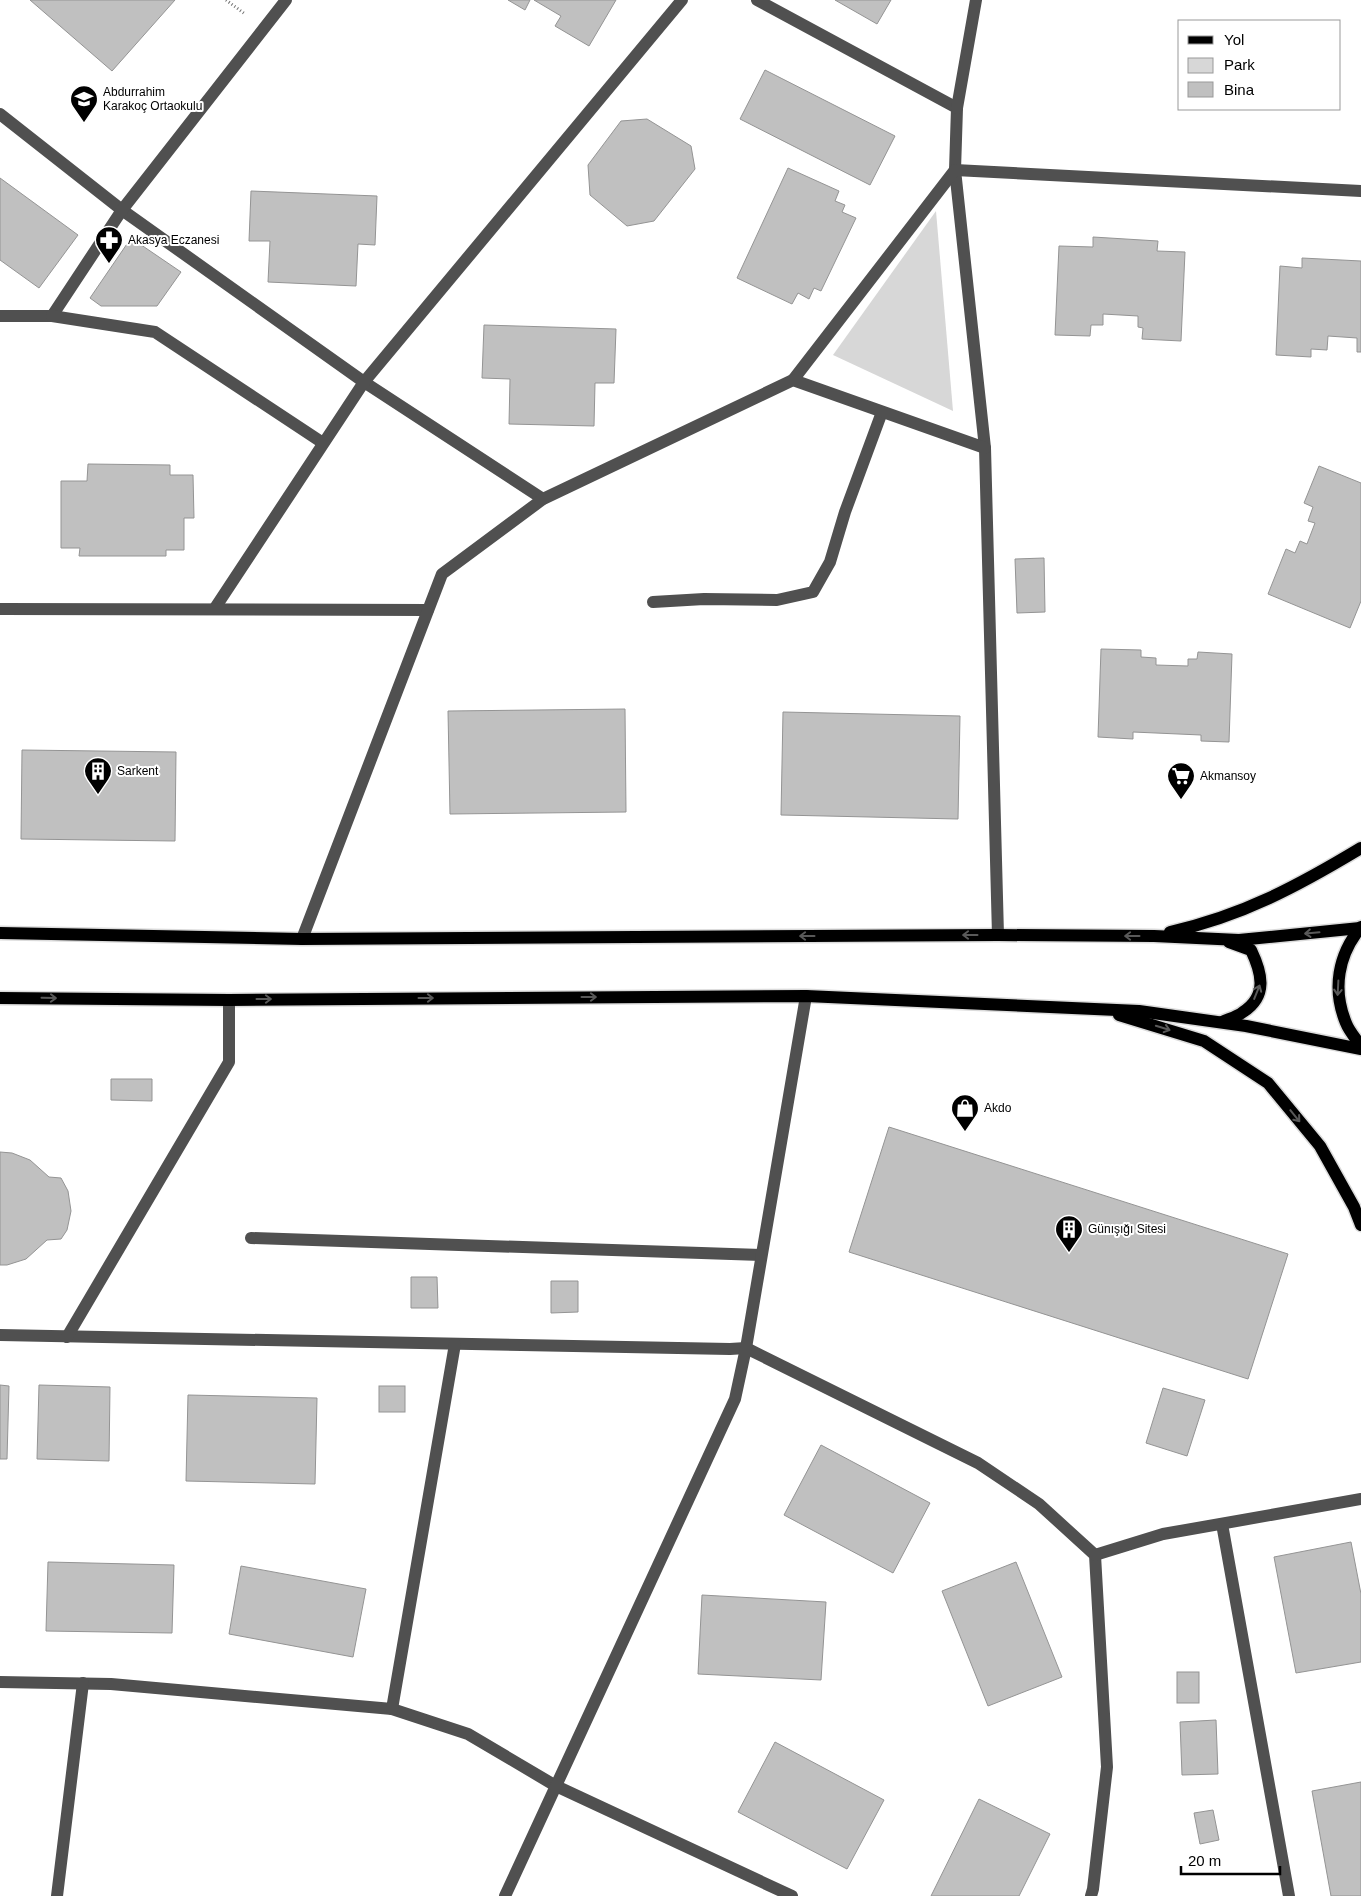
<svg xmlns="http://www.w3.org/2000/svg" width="1361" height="1896" font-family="Helvetica,sans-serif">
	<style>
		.green { fill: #d7d7d7 }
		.building { fill: #c0c0c0; stroke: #949494 }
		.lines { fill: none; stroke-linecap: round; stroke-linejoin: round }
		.major-casing { stroke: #dbdbdb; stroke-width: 15 }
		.path { stroke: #727272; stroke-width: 3; stroke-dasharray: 1 2.5; stroke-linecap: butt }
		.minor { stroke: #505050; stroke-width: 12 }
		.major { stroke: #000; stroke-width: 12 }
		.oneway { stroke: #595959 }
		.labels { text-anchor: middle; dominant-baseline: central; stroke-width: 4; stroke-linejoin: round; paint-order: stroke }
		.poi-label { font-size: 12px; fill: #000; stroke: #fff; text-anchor: start }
	</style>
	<rect width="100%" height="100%" fill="#fff"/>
	<polygon class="green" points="936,211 953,411 833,355"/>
	<g class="building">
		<polygon points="30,0 175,0 112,71"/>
		<polygon points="508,0 530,0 525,10"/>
		<polygon points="534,0 616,0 589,46 555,26 561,16"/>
		<polygon points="835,0 891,0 877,24"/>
		<polygon points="765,70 895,136 870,185 740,119"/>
		<polygon points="647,119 691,146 695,169 654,221 627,226 590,195 588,165 621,121"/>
		<polygon points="788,168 839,191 835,201 845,205 842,212 856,218 821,291 814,288 809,299 798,293 792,304 737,278"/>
		<polygon points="0,178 78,235 39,288 0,260"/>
		<polygon points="251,191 377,196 375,245 358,244 356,286 268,282 270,241 249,241"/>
		<polygon points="1093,237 1158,241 1157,251 1185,252 1181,341 1142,339 1143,328 1138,327 1138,316 1103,314 1103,325 1091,325 1090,336 1055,335 1059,246 1093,247"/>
		<polygon points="131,238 181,272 157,306 101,306 90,298"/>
		<polygon points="1302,258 1361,261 1361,352 1357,352 1357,338 1328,336 1327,350 1311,349 1311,357 1276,355 1280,266 1302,268"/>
		<polygon points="484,325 616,329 614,383 595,383 594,426 509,424 510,379 482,378"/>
		<polygon points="88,464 170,465 170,475 193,475 194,518 184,518 184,550 166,550 166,556 79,556 80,548 61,548 61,481 87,481"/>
		<polygon points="1319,466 1361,483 1361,601 1350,628 1268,594 1286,549 1295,553 1300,541 1307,544 1315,523 1308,521 1313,507 1304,503"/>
		<polygon points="1044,558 1045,612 1017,613 1015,559"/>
		<polygon points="1101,649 1141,650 1141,657 1156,658 1156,665 1188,666 1188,659 1197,659 1198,652 1232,654 1229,742 1201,741 1201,735 1133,732 1133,739 1098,737"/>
		<polygon points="625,709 626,812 450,814 448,711"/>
		<polygon points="783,712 960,716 958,819 781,815"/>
		<polygon points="22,750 176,752 175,841 21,839"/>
		<polygon points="111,1079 152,1079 152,1101 111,1100"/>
		<polygon points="889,1127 1288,1254 1248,1379 849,1252"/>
		<polygon points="0,1152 12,1153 30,1160 49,1177 61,1178 68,1191 71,1211 67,1230 61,1239 47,1240 26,1259 7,1265 0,1265"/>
		<polygon points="411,1277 437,1277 438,1308 411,1308"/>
		<polygon points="551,1281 578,1281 578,1312 551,1313"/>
		<polygon points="0,1385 9,1386 7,1459 0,1459"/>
		<polygon points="39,1385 110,1387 109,1461 37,1459"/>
		<rect x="379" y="1386" width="26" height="26"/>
		<polygon points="1163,1388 1205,1400 1187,1456 1146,1443"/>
		<polygon points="188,1395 317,1398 315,1484 186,1481"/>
		<polygon points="821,1445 930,1503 893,1573 784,1515"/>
		<polygon points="1351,1542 1361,1594 1361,1662 1296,1673 1274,1557"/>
		<polygon points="48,1562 174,1565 172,1633 46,1631"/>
		<polygon points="1016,1562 1062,1677 988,1706 942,1591"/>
		<polygon points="241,1566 366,1589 353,1657 229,1634"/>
		<polygon points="702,1595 826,1602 821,1680 698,1674"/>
		<rect x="1177" y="1672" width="22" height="31"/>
		<polygon points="1216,1720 1218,1774 1182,1775 1180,1722"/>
		<polygon points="775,1742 884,1800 847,1869 738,1812"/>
		<polygon points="1361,1782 1361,1896 1331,1896 1312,1791"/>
		<polygon points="979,1799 1050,1834 1019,1896 931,1896"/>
		<polygon points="1213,1810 1219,1840 1200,1844 1194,1813"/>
	</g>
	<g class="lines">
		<g class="major-casing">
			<g id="major">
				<path d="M1361,927c-23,28 -29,62 -15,96 3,8 10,16 15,23"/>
				<path d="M1170,932c72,-16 128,-46 191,-84"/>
				<polyline points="0,933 302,939 998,935 1154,936 1239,940 1360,928"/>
				<polyline points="0,998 229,1000 806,996 1139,1011 1246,1026 1361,1049"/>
				<polyline points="1119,1015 1204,1041 1268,1083 1320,1146 1354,1207 1361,1225"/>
				<path d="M1222,1022c6,-3 15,-5 21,-10 25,-16 19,-39 8,-62l-22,-8"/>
			</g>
		</g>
		<polyline class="path" points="226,0 245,14"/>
		<g class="minor">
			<polyline points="757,0 957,108 955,170 985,448 998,935"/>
			<polyline points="957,108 976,0"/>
			<polyline points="0,114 122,210 364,382 543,499"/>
			<polyline points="0,316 52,316 122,210 286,0"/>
			<polyline points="52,316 155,332 323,443"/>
			<polyline points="793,380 955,170 1361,191"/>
			<polyline points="653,602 704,599 777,600 813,592 830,562 845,512 882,412"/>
			<polyline points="215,608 364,382 682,0"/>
			<polyline points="0,609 428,610"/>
			<polyline points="302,939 442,574 543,499 793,380 985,448"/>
			<polyline points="251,1238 761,1255"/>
			<polyline points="0,1335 730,1349 746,1348 978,1463 1039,1504 1095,1555 1107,1767 1093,1889 1091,1896"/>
			<polyline points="67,1337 229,1062 229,1000"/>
			<polyline points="1222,1524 1289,1896"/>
			<polyline points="1095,1555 1163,1534 1361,1499"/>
			<polyline points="0,1682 111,1684 392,1709 468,1734 556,1786 792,1896"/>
			<polyline points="392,1709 455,1344"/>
			<polyline points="57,1896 83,1683"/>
			<polyline points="505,1896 735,1399 746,1348 806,996"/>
		</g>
		<use href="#major" class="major"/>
	</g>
	<defs><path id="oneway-shaft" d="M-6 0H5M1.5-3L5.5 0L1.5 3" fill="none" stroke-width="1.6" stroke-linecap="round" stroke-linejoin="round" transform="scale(1.25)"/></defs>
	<g class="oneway">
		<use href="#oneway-shaft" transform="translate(1312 933) rotate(175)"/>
		<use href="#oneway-shaft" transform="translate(970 935) rotate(180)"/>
		<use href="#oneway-shaft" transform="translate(807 936) rotate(180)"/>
		<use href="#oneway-shaft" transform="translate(1132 936) rotate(-180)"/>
		<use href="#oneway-shaft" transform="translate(1338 988) rotate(93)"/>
		<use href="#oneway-shaft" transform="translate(1257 992) rotate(-68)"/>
		<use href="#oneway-shaft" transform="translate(589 997)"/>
		<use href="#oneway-shaft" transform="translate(49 998) rotate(1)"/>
		<use href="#oneway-shaft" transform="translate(426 998)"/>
		<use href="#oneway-shaft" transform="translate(264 999)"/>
		<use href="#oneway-shaft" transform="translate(1163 1028) rotate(17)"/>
		<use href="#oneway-shaft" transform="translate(1295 1116) rotate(51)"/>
	</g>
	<defs>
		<g id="school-pin" transform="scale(1.4375)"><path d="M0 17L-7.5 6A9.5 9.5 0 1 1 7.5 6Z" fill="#000" stroke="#fff"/><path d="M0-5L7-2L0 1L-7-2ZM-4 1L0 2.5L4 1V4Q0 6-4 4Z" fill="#fff"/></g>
		<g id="pharmacy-pin" transform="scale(1.4375)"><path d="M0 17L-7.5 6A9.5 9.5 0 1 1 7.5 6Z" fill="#000" stroke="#fff"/><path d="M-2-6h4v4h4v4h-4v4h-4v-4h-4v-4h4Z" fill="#fff"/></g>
		<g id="building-pin" transform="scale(1.4375)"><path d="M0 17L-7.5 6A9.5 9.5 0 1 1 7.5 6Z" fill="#000" stroke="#fff"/><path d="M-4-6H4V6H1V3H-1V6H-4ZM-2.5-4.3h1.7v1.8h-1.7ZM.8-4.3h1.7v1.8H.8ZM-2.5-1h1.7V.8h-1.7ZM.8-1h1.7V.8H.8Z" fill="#fff"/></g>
		<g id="supermarket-pin" transform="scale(1.4375)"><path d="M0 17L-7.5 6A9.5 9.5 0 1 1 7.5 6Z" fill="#000" stroke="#fff"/><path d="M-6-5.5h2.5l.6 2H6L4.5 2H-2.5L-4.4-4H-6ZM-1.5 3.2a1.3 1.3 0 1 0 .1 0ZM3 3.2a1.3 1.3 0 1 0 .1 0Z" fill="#fff"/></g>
		<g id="shop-pin" transform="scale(1.4375)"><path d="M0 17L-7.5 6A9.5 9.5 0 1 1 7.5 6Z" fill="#000" stroke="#fff"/><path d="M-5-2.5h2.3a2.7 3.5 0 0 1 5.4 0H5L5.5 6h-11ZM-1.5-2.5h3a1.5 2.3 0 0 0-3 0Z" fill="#fff"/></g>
	</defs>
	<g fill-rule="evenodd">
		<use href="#school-pin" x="84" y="99"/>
		<use href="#pharmacy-pin" x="109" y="240"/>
		<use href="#building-pin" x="98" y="771"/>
		<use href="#supermarket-pin" x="1181" y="776"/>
		<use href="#shop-pin" x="965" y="1108"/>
		<use href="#building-pin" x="1069" y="1229"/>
	</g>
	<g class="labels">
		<g class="poi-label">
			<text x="103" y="92">Abdurrahim<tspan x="103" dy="14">Karakoç Ortaokulu</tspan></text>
			<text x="128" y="240">Akasya Eczanesi</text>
			<text x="117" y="771">Sarkent</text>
			<text x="1200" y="776">Akmansoy</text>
			<text x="984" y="1108">Akdo</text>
			<text x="1088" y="1229">Günışığı Sitesi</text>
		</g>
	</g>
	<rect x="1178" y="20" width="162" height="90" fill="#ffffff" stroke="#999999"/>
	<rect x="1188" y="36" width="25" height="8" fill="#000000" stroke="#999999"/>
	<text x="1224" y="45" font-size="15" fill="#000000">Yol</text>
	<rect x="1188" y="58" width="25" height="15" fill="#d7d7d7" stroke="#999999"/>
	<text x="1224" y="70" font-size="15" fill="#000000">Park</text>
	<rect x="1188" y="82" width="25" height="15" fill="#c0c0c0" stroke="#999999"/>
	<text x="1224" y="95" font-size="15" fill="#000000">Bina</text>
	<path d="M1181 1866v8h99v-8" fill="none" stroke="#000000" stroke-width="2.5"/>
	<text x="1188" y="1866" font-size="15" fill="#000000" stroke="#ffffff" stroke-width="4" paint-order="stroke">20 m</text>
</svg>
